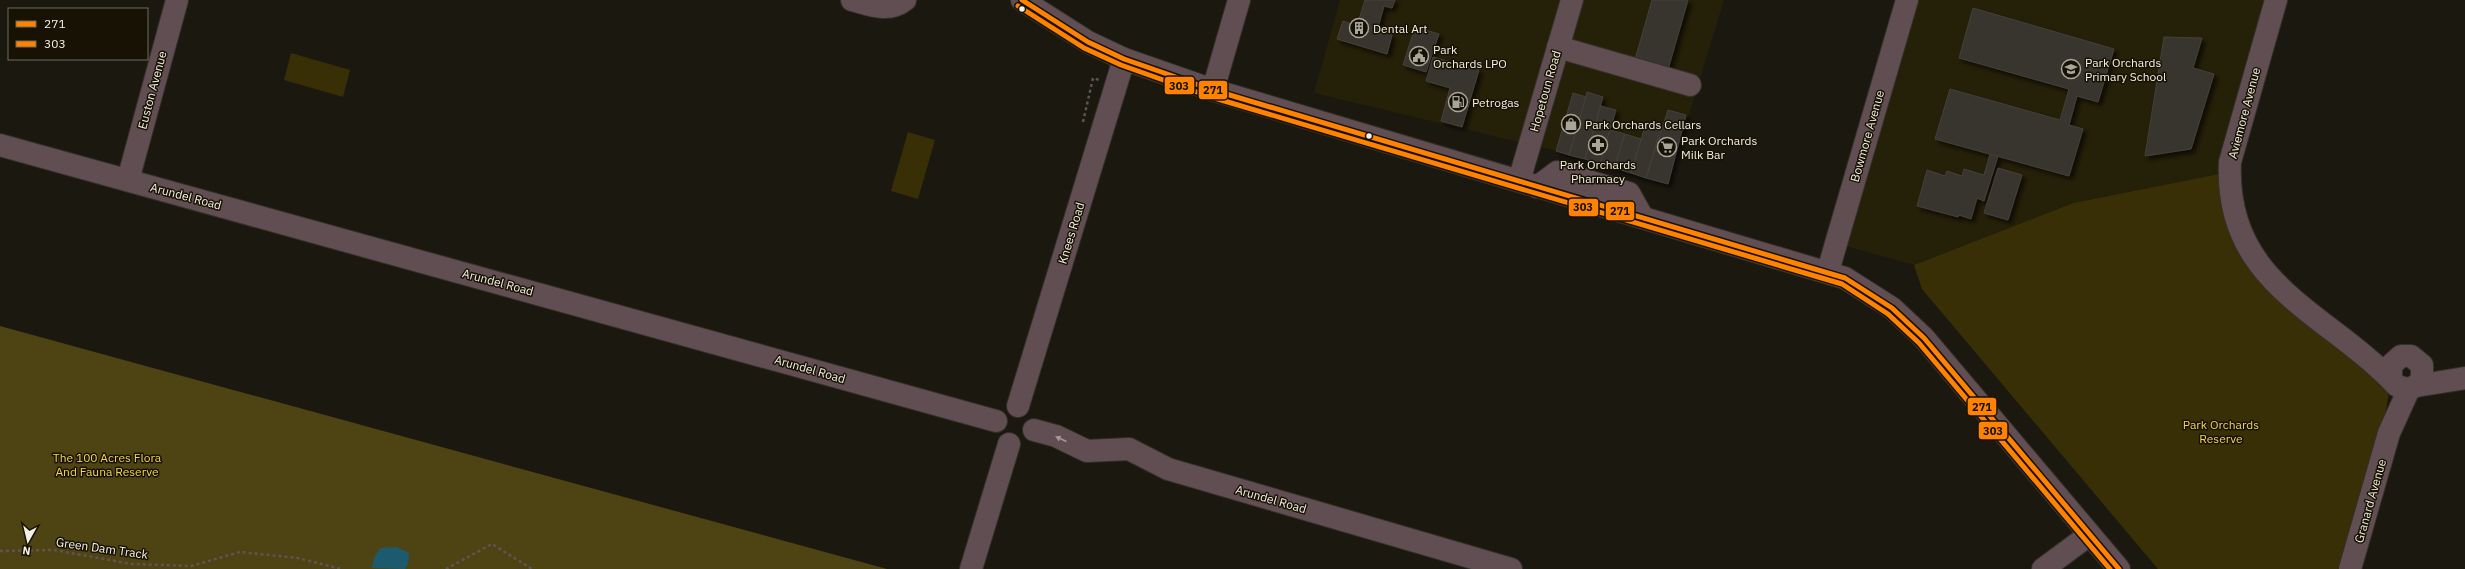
<svg xmlns="http://www.w3.org/2000/svg" width="2465" height="569" font-family="'IBM Plex Sans',sans-serif">
	<style>
		.built { fill: #252008 }
		.green { fill: #382f06 }
		.forest { fill: #4e4312 }
		.water { fill: #1c5b6d }
		.building { fill: #38342d; stroke: #45403a; filter: url(#shadow) }
		.lines { fill: none; stroke-linecap: round; stroke-linejoin: round }
		.minor-casing { stroke: #34312a; stroke-width: 24 }
		.path { stroke: #5f5454; stroke-width: 2.5; stroke-dasharray: 3 3; stroke-linecap: butt }
		.minor { stroke: #614e52; stroke-width: 22 }
		.bus-1-casing { stroke: #171203; stroke-width: 8 }
		.bus-2-casing { stroke: #171203; stroke-width: 8 }
		.bus-1 { stroke: #ff8200; stroke-width: 5 }
		.bus-2 { stroke: #ff8200; stroke-width: 5 }
		.oneway { fill: #a39795 }
		.bus-dot { fill: #f4f1e6; stroke: #171203; stroke-width: 1.5 }
		.labels { text-anchor: middle; dominant-baseline: central; stroke-width: 3; stroke-linejoin: round; paint-order: stroke }
		.poi-label { font-size: 12px; fill: #f4f1e6; stroke: #171203; text-anchor: start }
		.street-label { font-size: 12px; fill: #f4f1e6; stroke: #171203 }
		.park-label { font-size: 12px; fill: #f5d64f; stroke: #171203 }
		.line-badge { stroke: #171203; stroke-width: 1.5 }
		.pale-badge-label { font-size: 11px; text-anchor: middle; font-weight: bold; fill: #111 }
	</style>
	<defs>
		<filter id="shadow"><feDropShadow dx="3.5" dy="3.5" stdDeviation="2" flood-color="#0009"/></filter>
	</defs>
	<rect width="100%" height="100%" fill="#1b180f"/>
	<g class="built">
		<polygon points="1340,0 1724,0 1668,184 1556,151 1314,93"/>
		<polygon points="1916,0 2265,0 2225,138 2219,174 2073,203 1914,265 1845,246"/>
	</g>
	<g class="green">
		<polygon points="291,53 350,70 343,97 284,80"/>
		<polygon points="908,132 935,140 918,199 891,191"/>
		<path d="M2219,174c1,16 3,32 7,48 22,72 95,112 152,153l11,16 -3,19 -47,159h-181l-236,-280 -8,-24 159,-62z"/>
	</g>
	<polygon class="forest" points="0,326 887,569 0,569"/>
	<polygon class="water" points="397,547 409,553 408,564 405,569 372,568 374,558 380,548"/>
	<g class="building">
		<polygon points="1365,0 1395,0 1392,8 1384,6 1377,31 1392,35 1387,54 1337,39 1343,21 1357,26"/>
		<polygon points="1652,0 1688,0 1667,73 1634,63"/>
		<polygon points="1973,8 2114,49 2098,102 2077,96 2069,125 2083,129 2069,176 1935,139 1950,89 2060,120 2069,89 1959,58"/>
		<polygon points="1415,27 1439,34 1426,72 1403,65"/>
		<polygon points="2164,37 2202,38 2193,68 2214,74 2191,149 2145,156"/>
		<polygon points="1433,57 1479,70 1462,127 1441,121 1450,88 1426,81"/>
		<polygon points="1587,92 1603,97 1585,159 1569,155"/>
		<polygon points="1573,93 1586,97 1569,155 1556,151"/>
		<polygon points="1601,106 1616,110 1600,164 1585,159"/>
		<polygon points="1668,110 1686,115 1668,184 1646,178"/>
		<polygon points="1646,123 1661,127 1646,178 1631,173"/>
		<polygon points="1610,130 1625,134 1614,168 1600,164"/>
		<polygon points="1625,134 1641,139 1631,173 1614,168"/>
		<polygon points="1990,154 1998,156 1984,201 1977,198 1971,219 1959,215 1958,217 1917,206 1927,170 1945,176 1947,171 1962,176 1964,169 1984,175"/>
		<polygon points="1998,168 2022,175 2008,220 1984,213"/>
	</g>
	<g class="lines">
		<g class="minor-casing">
			<g id="minor">
				<path d="M852,0c18,5 37,13 53,0"/>
				<polyline points="1022,0 1088,42 1124,59 1213,90 1845,278 1892,308 1924,338 2119,569"/>
				<path d="M2276,0l-46,162c-6,122 96,149 166,223 10,6 20,4 26,-6v-14l-11,-9h-10l-10,9v13"/>
				<polyline points="1558,47 1690,85"/>
				<polyline points="1213,90 1239,0"/>
				<polyline points="0,145 996,421"/>
				<polyline points="128,180 177,0"/>
				<polyline points="1519,181 1572,0"/>
				<polyline points="1537,187 1557,172 1629,193 1643,218"/>
				<polyline points="1828,271 1907,0"/>
				<polyline points="2416,386 2465,378"/>
				<polyline points="1018,406 1124,59"/>
				<polyline points="1034,430 1056,436 1087,451 1129,449 1168,469 1511,569"/>
				<polyline points="971,569 1009,444"/>
				<polyline points="2043,569 2089,535"/>
				<polyline points="2350,569 2389,433 2409,389"/>
			</g>
		</g>
		<g class="path">
			<polyline points="1083,122 1093,78 1099,80"/>
			<polyline points="0,551 54,550 132,564 191,566 240,552 298,558 341,569"/>
			<polyline points="446,569 492,544 532,569"/>
		</g>
		<use href="#minor" class="minor"/>
		<g class="bus-1-casing">
			<polyline id="bus-1" points="1022,0 1088,42 1124,59 1213,90 1845,278 1892,308 1924,338 2119,569"/>
		</g>
		<g class="bus-2-casing">
			<polyline id="bus-2" points="1018,6 1084,48 1121,65 1211,97 1842,284 1888,314 1919,343 2110,569"/>
		</g>
		<use href="#bus-1" class="bus-1"/>
		<use href="#bus-2" class="bus-2"/>
	</g>
	<defs><path id="oneway-solid" d="M-6-.8H1V-3.2L6.5 0L1 3.2V.8H-6Z"/></defs>
	<use class="oneway" href="#oneway-solid" transform="translate(1061 439) rotate(-156)"/>
	<defs>
		<g id="building-ring" transform="scale(1)"><circle r="9.5" fill="#171203" stroke="#a8a59b" stroke-width="1.5"/><path d="M-4-6H4V6H1V3H-1V6H-4ZM-2.5-4.3h1.7v1.8h-1.7ZM.8-4.3h1.7v1.8H.8ZM-2.5-1h1.7V.8h-1.7ZM.8-1h1.7V.8H.8Z" fill="#a8a59b"/></g>
		<g id="civic-ring" transform="scale(1)"><circle r="9.5" fill="#171203" stroke="#a8a59b" stroke-width="1.5"/><path d="M-.6-6.5H3V-4.5H.6V-3L4-1V1h2V6H-6V1h2V-1L-.6-3ZM-1.2 2.5V6h2.4V2.5Z" fill="#a8a59b"/></g>
		<g id="school-ring" transform="scale(1)"><circle r="9.5" fill="#171203" stroke="#a8a59b" stroke-width="1.5"/><path d="M0-5L7-2L0 1L-7-2ZM-4 1L0 2.5L4 1V4Q0 6-4 4Z" fill="#a8a59b"/></g>
		<g id="fuel-ring" transform="scale(1)"><circle r="9.5" fill="#171203" stroke="#a8a59b" stroke-width="1.5"/><path d="M-5.5-6h7V0h2V4h1.3V-2.5L3-4.5l.8-.8L6-3V5H2.5V1h-1V6h-7ZM-4.2-4.7v3.2H.2V-4.7Z" fill="#a8a59b"/></g>
		<g id="shop-ring" transform="scale(1)"><circle r="9.5" fill="#171203" stroke="#a8a59b" stroke-width="1.5"/><path d="M-5-2.5h2.3a2.7 3.5 0 0 1 5.4 0H5L5.5 6h-11ZM-1.5-2.5h3a1.5 2.3 0 0 0-3 0Z" fill="#a8a59b"/></g>
		<g id="pharmacy-ring" transform="scale(1)"><circle r="9.5" fill="#171203" stroke="#a8a59b" stroke-width="1.5"/><path d="M-2-6h4v4h4v4h-4v4h-4v-4h-4v-4h4Z" fill="#a8a59b"/></g>
		<g id="supermarket-ring" transform="scale(1)"><circle r="9.5" fill="#171203" stroke="#a8a59b" stroke-width="1.5"/><path d="M-6-5.5h2.5l.6 2H6L4.5 2H-2.5L-4.4-4H-6ZM-1.5 3.2a1.3 1.3 0 1 0 .1 0ZM3 3.2a1.3 1.3 0 1 0 .1 0Z" fill="#a8a59b"/></g>
	</defs>
	<g fill-rule="evenodd">
		<use href="#building-ring" x="1359" y="28"/>
		<use href="#civic-ring" x="1419" y="56"/>
		<use href="#school-ring" x="2071" y="69"/>
		<use href="#fuel-ring" x="1458" y="102"/>
		<use href="#shop-ring" x="1571" y="124"/>
		<use href="#pharmacy-ring" x="1598" y="145"/>
		<use href="#supermarket-ring" x="1667" y="147"/>
	</g>
	<g class="bus-dot">
		<circle cx="1022" cy="9" r="3.5"/>
		<circle cx="1369" cy="136" r="3.5"/>
	</g>
	<g class="labels">
		<g class="poi-label">
			<text x="1373" y="28">Dental Art</text>
			<text x="1433" y="49">Park<tspan x="1433" dy="14">Orchards LPO</tspan></text>
			<text x="2085" y="62">Park Orchards<tspan x="2085" dy="14">Primary School</tspan></text>
			<text x="1472" y="102">Petrogas</text>
			<text x="1585" y="124">Park Orchards Cellars</text>
			<text x="1681" y="140">Park Orchards<tspan x="1681" dy="14">Milk Bar</tspan></text>
			<text x="1598" y="164" text-anchor="middle">Park Orchards<tspan x="1598" dy="14">Pharmacy</tspan></text>
		</g>
		<g class="street-label">
			<text transform="translate(152 90) rotate(-75)">Euston Avenue</text>
			<text transform="translate(1545 91) rotate(-74)">Hopetoun Road</text>
			<text transform="translate(2244 113) rotate(-75)">Aviemore Avenue</text>
			<text transform="translate(1867 136) rotate(-74)">Bowmore Avenue</text>
			<text transform="translate(186 196) rotate(15)">Arundel Road</text>
			<text transform="translate(1071 233) rotate(-73)">Knees Road</text>
			<text transform="translate(498 282) rotate(15)">Arundel Road</text>
			<text transform="translate(810 369) rotate(16)">Arundel Road</text>
			<text transform="translate(1271 499) rotate(16)">Arundel Road</text>
			<text transform="translate(2370 501) rotate(-74)">Granard Avenue</text>
			<text transform="translate(102 548) rotate(8)">Green Dam Track</text>
		</g>
		<g class="park-label">
			<text x="2221" y="424">Park Orchards<tspan x="2221" dy="14">Reserve</tspan></text>
			<text x="107" y="457">The 100 Acres Flora<tspan x="107" dy="14">And Fauna Reserve</tspan></text>
		</g>
	</g>
	<g class="line-badge">
		<rect x="1164" y="76" width="31" height="19" rx="4" fill="#ff8200"/>
		<rect x="1198" y="80" width="30" height="20" rx="4" fill="#ff8200"/>
		<rect x="1568" y="198" width="31" height="19" rx="4" fill="#ff8200"/>
		<rect x="1605" y="201" width="30" height="20" rx="4" fill="#ff8200"/>
		<rect x="1967" y="397" width="30" height="19" rx="4" fill="#ff8200"/>
		<rect x="1978" y="421" width="30" height="19" rx="4" fill="#ff8200"/>
	</g>
	<g class="pale-badge-label">
		<text x="1179" y="90">303</text>
		<text x="1213" y="94">271</text>
		<text x="1583" y="211">303</text>
		<text x="1620" y="215">271</text>
		<text x="1982" y="411">271</text>
		<text x="1993" y="435">303</text>
	</g>
	<rect x="8" y="8" width="140" height="52" fill="#171203" stroke="#6f6b5e"/>
	<rect x="16" y="21" width="20" height="6" fill="#ff8200" stroke="#6f6b5e"/>
	<text x="44" y="28" font-size="12" fill="#f4f1e6">271</text>
	<rect x="16" y="41" width="20" height="6" fill="#ff8200" stroke="#6f6b5e"/>
	<text x="44" y="48" font-size="12" fill="#f4f1e6">303</text>
	<g transform="translate(28 541) rotate(188)" stroke="#171203" stroke-width="3" paint-order="stroke">
	<path d="M0-3L7 15L0 10L-7 15Z" fill="#f4f1e6"/>
	<text y="-6" font-size="11" font-weight="bold" text-anchor="middle" fill="#f4f1e6">N</text>
	</g>
</svg>
